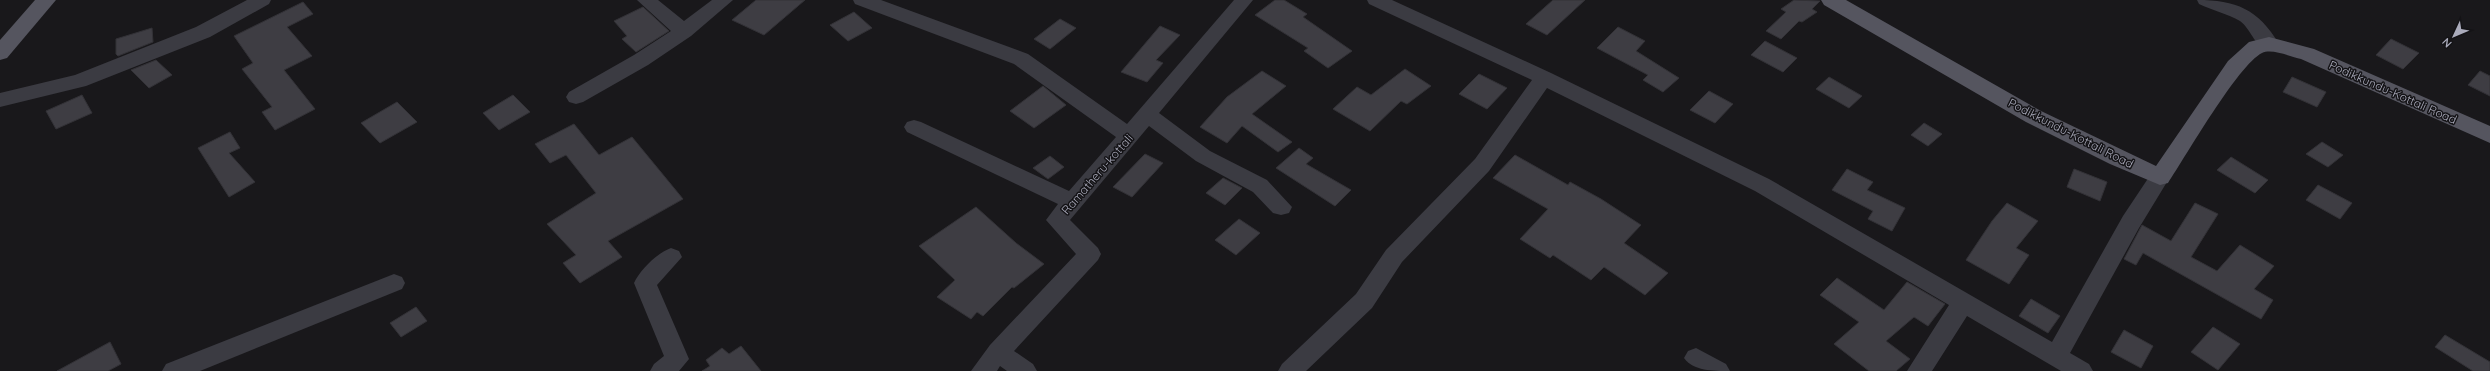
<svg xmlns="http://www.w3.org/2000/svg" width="2490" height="371" font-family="Quicksand,sans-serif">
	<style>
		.building { fill: #3e3d43; stroke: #333237 }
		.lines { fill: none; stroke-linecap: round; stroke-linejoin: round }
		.minor { fill: #3b3b42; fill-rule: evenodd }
		.major { fill: #55555f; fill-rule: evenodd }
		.labels { text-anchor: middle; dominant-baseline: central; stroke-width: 3; stroke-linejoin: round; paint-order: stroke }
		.street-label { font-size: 12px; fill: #aaabbb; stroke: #141316 }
	</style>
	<rect width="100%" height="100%" fill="#19181b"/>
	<g class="building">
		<polygon points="756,0 805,0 764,35 732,20"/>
		<polygon points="1275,0 1284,0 1307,14 1303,17 1352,51 1328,68 1304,51 1308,48 1255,15"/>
		<polygon points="1553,0 1585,0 1547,35 1526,24"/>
		<polygon points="1794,0 1820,1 1812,9 1817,12 1802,22 1799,21 1781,39 1766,31 1786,12 1781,9"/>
		<polygon points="303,2 313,14 287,27 312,56 284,70 315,109 275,130 262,112 272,107 242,69 253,63 234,36"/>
		<polygon points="643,7 669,31 636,52 622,39 627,36 614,21"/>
		<polygon points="854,12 872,28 848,41 830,25"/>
		<polygon points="1060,19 1076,28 1050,49 1034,39"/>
		<polygon points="1160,26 1180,35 1156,60 1163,63 1147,82 1121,72"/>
		<polygon points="1618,27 1645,41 1636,51 1679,78 1663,92 1643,80 1648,75 1597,48"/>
		<polygon points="152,28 153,42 118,56 116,54 116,39"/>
		<polygon points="2391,39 2419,53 2403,69 2376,55"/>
		<polygon points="1765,41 1797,58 1783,72 1751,55"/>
		<polygon points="156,60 172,75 149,88 131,70"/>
		<polygon points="1405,69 1431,86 1407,104 1401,101 1370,131 1333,109 1357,87 1371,95"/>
		<polygon points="1262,71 1286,86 1252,114 1292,142 1278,152 1242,126 1227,143 1200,127 1227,97"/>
		<polygon points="2480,71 2490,76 2490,96 2468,85"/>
		<polygon points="1479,74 1507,88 1487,109 1459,94"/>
		<polygon points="1829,77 1862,96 1849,108 1816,89"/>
		<polygon points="2292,77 2326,92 2317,107 2283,92"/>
		<polygon points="1043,86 1066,105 1034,128 1010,111"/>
		<polygon points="1709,91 1733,104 1715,123 1690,110"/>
		<polygon points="82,95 92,113 56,129 46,111"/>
		<polygon points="513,95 530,112 499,130 483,113"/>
		<polygon points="397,102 417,122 380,143 361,123"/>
		<polygon points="1924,123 1942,134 1928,146 1911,135"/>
		<polygon points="574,124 599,155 632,137 683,199 608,241 622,257 580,283 563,263 576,255 547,224 596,193 566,155 550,163 535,144"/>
		<polygon points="230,132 240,148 229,153 255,182 229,197 198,148"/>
		<polygon points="2322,142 2343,155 2328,167 2306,154"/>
		<polygon points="1299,148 1313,158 1306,164 1351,190 1335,206 1276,168"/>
		<polygon points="1145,154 1163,163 1132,197 1113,187"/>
		<polygon points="1515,155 1568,185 1570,182 1601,199 1641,225 1624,243 1668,273 1645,295 1604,267 1591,280 1553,255 1550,258 1520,239 1548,209 1493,178"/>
		<polygon points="1050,156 1064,167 1048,179 1033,168"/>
		<polygon points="2231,157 2268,180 2255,193 2217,170"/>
		<polygon points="1847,169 1873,182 1867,190 1905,208 1892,231 1868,219 1873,211 1832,190"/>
		<polygon points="2074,169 2107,182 2100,201 2067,187"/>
		<polygon points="1223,178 1242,188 1225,205 1206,193"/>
		<polygon points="2318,185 2352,203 2340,219 2306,200"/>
		<polygon points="2007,203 2038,221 2016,248 2029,255 2009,284 1966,260 1992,221"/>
		<polygon points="2195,203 2218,214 2191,257 2217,271 2240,245 2274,266 2254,289 2273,300 2261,319 2143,253 2136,265 2124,259 2142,225 2171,241"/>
		<polygon points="976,207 1016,243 1044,264 1014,288 1012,287 983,316 977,312 971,319 937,297 955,280 919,246"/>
		<polygon points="1239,219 1260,233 1236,255 1215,240"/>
		<polygon points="1837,278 1884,310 1907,282 1945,304 1928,326 1914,317 1886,341 1910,359 1896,371 1869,371 1834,344 1859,322 1820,295"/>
		<polygon points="2031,299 2060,316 2048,333 2019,316"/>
		<polygon points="416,307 427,321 401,337 390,323"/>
		<polygon points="2213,327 2240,344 2218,370 2191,352"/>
		<polygon points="2124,330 2153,346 2141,368 2111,352"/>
		<polygon points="2445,335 2490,362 2490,371 2473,371 2435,347"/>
		<polygon points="110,342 121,364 108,371 57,371"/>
		<polygon points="741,346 761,371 702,371 710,366 706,360 722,348 729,354"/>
	</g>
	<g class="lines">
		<g class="minor">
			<polygon points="247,0 271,0 269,4 210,37 86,86 0,107 0,93 75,75 196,27"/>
			<polygon points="637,0 658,0 684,21 712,0 733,0 691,36 648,65 583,102 576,104 569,102 566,97 569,92 634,55 671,31"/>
			<polygon points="853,0 881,0 1028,54 1127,124 1234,0 1253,0 1159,113 1210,151 1267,180 1292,207 1289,213 1281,215 1273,213 1253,192 1196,161 1149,126 1070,220 1098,248 1101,254 1098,260 1014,351 1033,364 1037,371 1007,371 1000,366 997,371 971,371 990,345 1076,254 1046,220 1058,204 907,132 904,127 907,122 914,120 921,122 1069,191 1116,137 1014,64 855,4"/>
			<polygon points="1367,0 1392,0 1551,73 1769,179 2052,342 2123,216 2153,171 2160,169 2167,171 2170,177 2139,228 2070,353 2089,364 2093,371 2061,371 1967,316 1932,371 1907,371 1949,305 1755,191 1547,88 1489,171 1402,262 1372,308 1306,371 1278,371 1282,364 1356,294 1386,250 1475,159 1532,80 1369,4"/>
			<path d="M2197,0c39,0 61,9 82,44l-3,5c-20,6 -23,-19 -36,-28 -12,-7 -28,-11 -41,-17z"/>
			<path d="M671,248l8,3 3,6 -25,28 32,74 -10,12h-29l4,-7 10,-8 -30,-73c6,-13 23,-30 37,-35z"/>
			<polygon points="394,274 402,277 405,283 402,289 200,371 162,371 166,364"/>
			<path d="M1696,348l30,16 4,7c-17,0 -37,0 -46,-13l4,-7z"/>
		</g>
		<g class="major">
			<polygon points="35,0 56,0 7,58 0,60 0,40"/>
			<path d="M1821,0h25l195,111 115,55 72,-105 21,-19 20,-5 45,12 176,77v17l-189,-84c-10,-2 -29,-11 -39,-6 -24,12 -76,103 -94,130l-8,2 -50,-21 -84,-42 -202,-117z"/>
		</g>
	</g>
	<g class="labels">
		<g class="street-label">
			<text transform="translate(2393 92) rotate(24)">Podikkundu-Kottali Road</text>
			<text transform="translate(2071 133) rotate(27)">Podikkundu-Kottali Road</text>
			<text transform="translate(1097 174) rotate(-49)">Ramatheru-kottali</text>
		</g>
	</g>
	<g transform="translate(2454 36) rotate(226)" stroke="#141316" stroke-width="3" paint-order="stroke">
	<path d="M0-3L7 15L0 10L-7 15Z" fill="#aaabbb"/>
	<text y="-6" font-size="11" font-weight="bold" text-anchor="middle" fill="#aaabbb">N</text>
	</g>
</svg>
